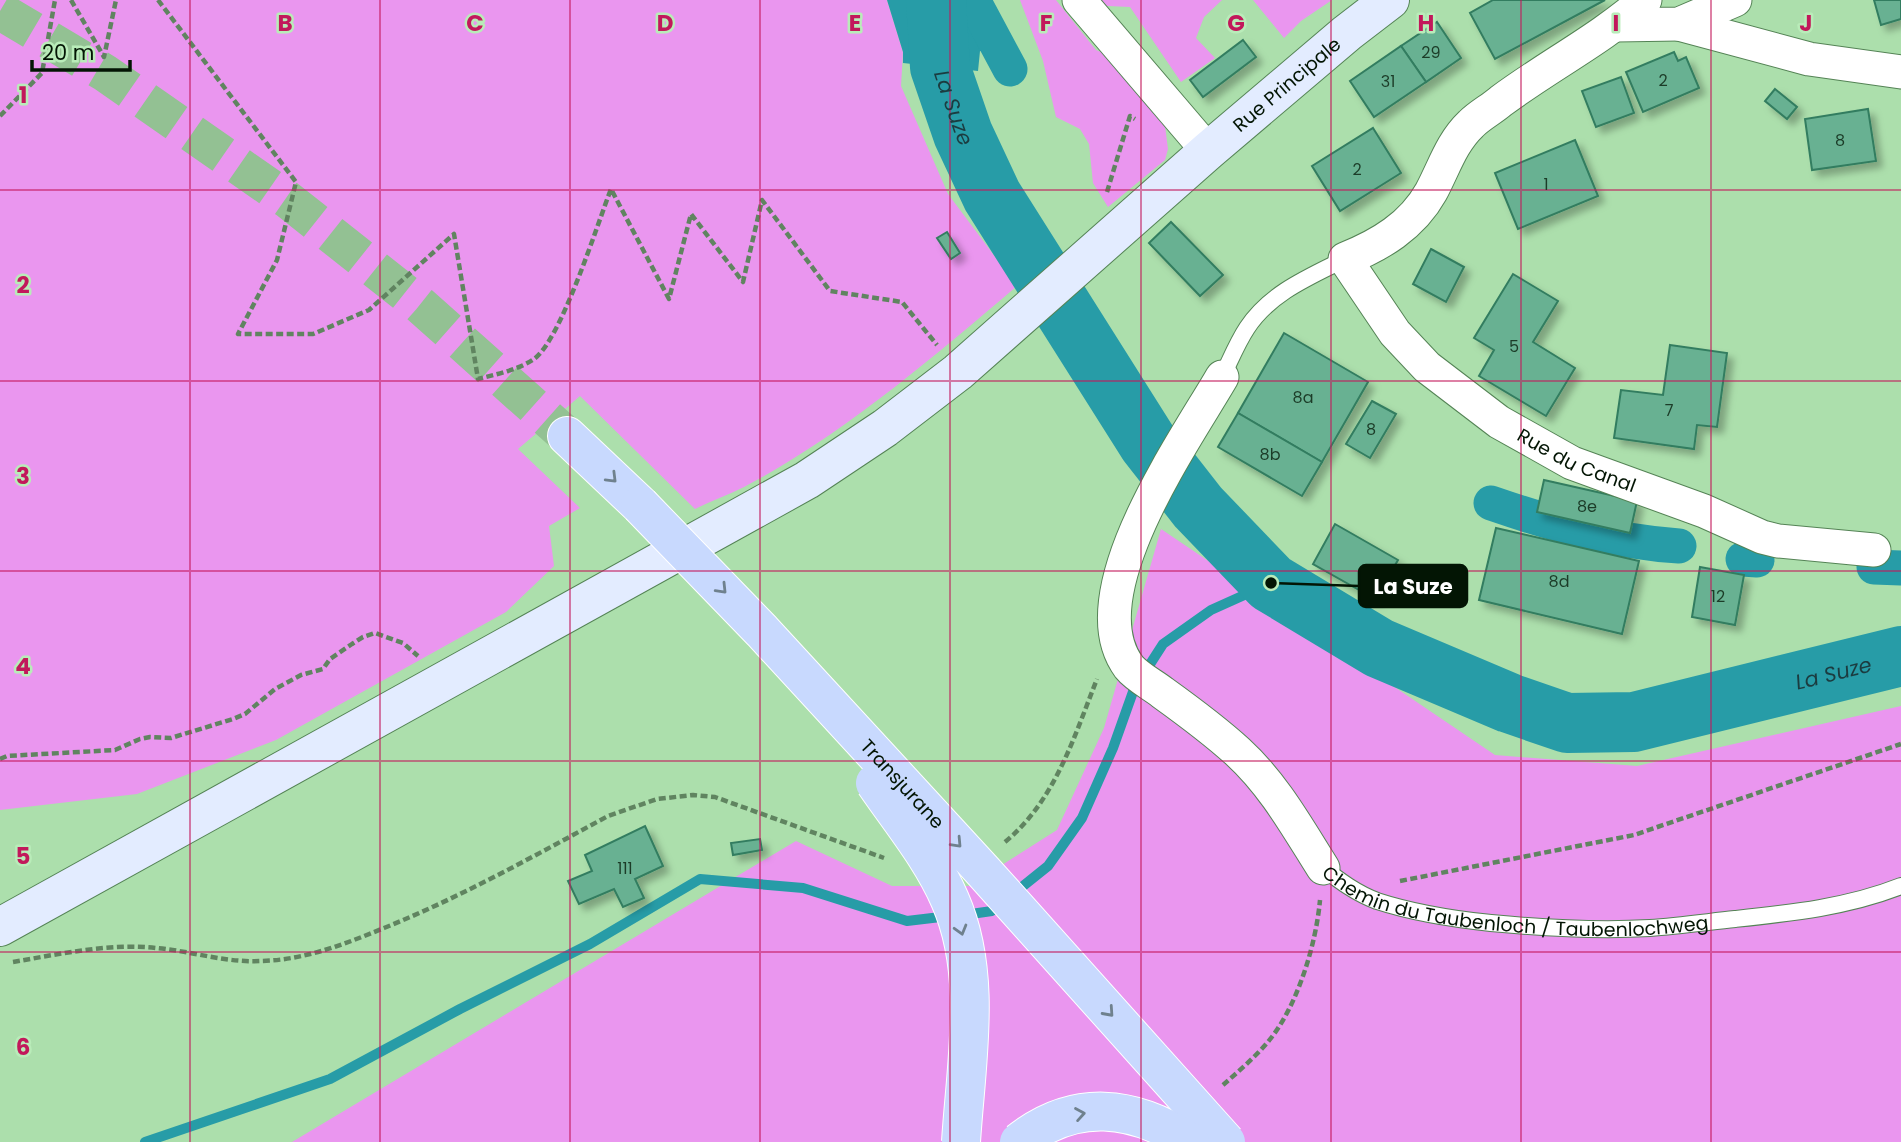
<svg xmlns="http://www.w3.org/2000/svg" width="1901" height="1142" font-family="Poppins,sans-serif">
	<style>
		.green { fill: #ea96ef }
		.water { fill: #279ca7 }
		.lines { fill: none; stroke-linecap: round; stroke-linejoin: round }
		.stream { stroke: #279ca7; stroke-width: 10 }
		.canal { stroke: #279ca7; stroke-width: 35 }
		.river { stroke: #279ca7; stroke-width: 60 }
		.building { fill: #68b192; stroke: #337d60; stroke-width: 2; filter: url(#shadow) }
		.primary-tunnel { stroke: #93c193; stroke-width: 38; stroke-dasharray: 38 19; stroke-linecap: butt }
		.lane-casing { stroke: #548355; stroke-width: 18 }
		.street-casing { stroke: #548355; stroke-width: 35 }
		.secondary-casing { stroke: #548355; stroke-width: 40 }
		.primary-casing { stroke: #fff; stroke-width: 40 }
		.path { stroke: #608460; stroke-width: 4.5; stroke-dasharray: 7 3.5; stroke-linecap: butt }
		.lane { stroke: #fff; stroke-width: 16 }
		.street { stroke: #fff; stroke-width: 33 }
		.secondary { stroke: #e3ecff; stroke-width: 38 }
		.primary { stroke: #c8d9fe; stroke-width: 38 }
		.primary-bridge-casing { stroke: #fff; stroke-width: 40; stroke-linecap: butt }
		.primary-bridge { stroke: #c8d9fe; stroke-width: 38 }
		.oneway { stroke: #6f818e }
		.grid { fill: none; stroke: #c2185b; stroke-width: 2; stroke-opacity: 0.55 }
		.labels { text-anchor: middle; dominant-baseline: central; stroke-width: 5; stroke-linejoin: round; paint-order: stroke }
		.number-label { font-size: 16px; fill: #1c3c28 }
		.street-label { font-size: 19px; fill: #031504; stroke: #b9ecb9 }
		.water-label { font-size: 21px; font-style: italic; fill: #1b3c40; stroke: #b9ecb9 }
		.grid-label { font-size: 23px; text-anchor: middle; font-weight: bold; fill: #c2185b; stroke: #b9ecb9; stroke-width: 5; stroke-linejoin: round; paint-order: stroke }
		.leader { fill: none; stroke: #031504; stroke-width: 2.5 }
		.callout-dot { fill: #031504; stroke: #b9ecb9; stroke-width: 2.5 }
		.callout { fill: #031504; stroke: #031504; stroke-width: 2.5 }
		.callout-label { font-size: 21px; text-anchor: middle; font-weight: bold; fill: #fff }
	</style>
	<defs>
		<filter id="shadow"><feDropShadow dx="6" dy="6" stdDeviation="3.5" flood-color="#0004"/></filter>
	</defs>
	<rect width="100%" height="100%" fill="#acdfac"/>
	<g class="green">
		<path d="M0,0h887l16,52 -2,34 47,108 69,92c-86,73 -173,148 -273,201 -16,8 -33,14 -49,22l-115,-113 -62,53 62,59 -31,18 5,40 -48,46 -230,128 -139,54 -137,16z"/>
		<polygon points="1020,0 1056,0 1096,50 1106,54 1165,126 1168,149 1165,160 1108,207 1093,183 1089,144 1080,129 1056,117 1043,61"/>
		<polygon points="1082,0 1222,0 1204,17 1196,38 1215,58 1181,82 1130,7 1086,5"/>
		<polygon points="1253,0 1332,0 1301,21 1284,38"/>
		<polygon points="1161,529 1495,755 1637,766 1901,706 1901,1142 292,1142 796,841 892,886 969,886 1057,830 1104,728"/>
	</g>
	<polygon class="water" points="887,0 987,0 999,21 1005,25 1002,39 1014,59 999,69 987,52 980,51 978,71 903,63 903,52"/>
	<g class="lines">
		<g class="stream">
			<polyline points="1013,894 1048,866 1082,818 1113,748 1134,689 1163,644 1211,610 1271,583"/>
			<polyline points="964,915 992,911 1002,904"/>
			<polyline points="145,1142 330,1079 460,1009 590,944 700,879 803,888 907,921 949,916"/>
		</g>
		<g class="canal">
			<polyline points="973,0 1010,69"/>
			<path d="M1491,503c61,21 124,39 188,43"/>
			<polyline points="1743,559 1757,560"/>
			<polyline points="1874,567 1901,568"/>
		</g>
		<path class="river" id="s1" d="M936,0l4,67 23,67 29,62 156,247 50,64 73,76 108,65 130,55 58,20 67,-1 267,-66"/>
	</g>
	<g class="building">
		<polygon points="1493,0 1605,0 1495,59 1470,13"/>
		<polygon points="1874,0 1901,0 1901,19 1881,25"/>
		<polygon points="1437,22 1461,58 1426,82 1401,46"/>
		<polygon points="1243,40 1256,57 1203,97 1190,80"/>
		<polygon points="1401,46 1426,82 1374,117 1350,81"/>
		<polygon points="1674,52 1678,61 1686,57 1699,88 1643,112 1626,72"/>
		<polygon points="1621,77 1634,113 1596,127 1582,91"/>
		<polygon points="1775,89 1797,107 1787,119 1765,101"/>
		<polygon points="1868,109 1876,161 1812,170 1805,119"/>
		<polygon points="1373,128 1401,173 1340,211 1312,166"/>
		<polygon points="1575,140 1598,196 1518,229 1495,173"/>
		<polygon points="1171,222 1223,275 1200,296 1149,243"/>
		<polygon points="947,232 960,253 951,259 937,238"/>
		<polygon points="1431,249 1464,267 1446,302 1413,284"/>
		<polygon points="1513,274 1558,301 1533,342 1575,368 1546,416 1479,376 1494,350 1474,338"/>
		<polygon points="1284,333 1368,382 1322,462 1238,413"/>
		<polygon points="1670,345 1727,353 1717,427 1697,425 1694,449 1614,438 1621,390 1663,395"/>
		<polygon points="1372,401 1396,414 1370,458 1346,444"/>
		<polygon points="1238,413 1322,462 1302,496 1218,447"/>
		<polygon points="1544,480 1637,501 1630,533 1537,512"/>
		<polygon points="1335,524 1398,560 1375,599 1313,564"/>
		<polygon points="1496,528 1639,561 1622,634 1479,600"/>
		<polygon points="1700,567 1744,575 1735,625 1692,617"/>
		<polygon points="645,826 663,866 635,879 644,898 623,907 614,889 579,904 568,881 592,871 585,855"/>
		<polygon points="760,839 762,850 733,855 731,843"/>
	</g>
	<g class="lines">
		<polyline class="primary-tunnel" points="0,11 105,73 288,200 420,305 567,436"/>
		<g class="lane-casing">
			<g id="lane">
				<path d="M1222,377c8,-16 15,-34 25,-49 23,-35 62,-51 98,-69"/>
				<path id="s2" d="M1323,868c17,13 33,25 54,33 37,12 75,18 114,22 53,5 107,8 159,5 28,-2 57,-6 85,-9 56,-6 113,-12 166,-33"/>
			</g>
		</g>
		<g class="street-casing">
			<g id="street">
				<polyline points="1079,0 1208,151"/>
				<path id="s3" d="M1645,0c-44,39 -97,66 -144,101 -9,8 -21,14 -30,23 -20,19 -27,44 -40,68 -19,34 -51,53 -86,67l50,74 32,34 72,55 73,41 132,48 58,26 16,4 96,9"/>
				<polyline points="1679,24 1809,59 1901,72"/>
				<polyline points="1616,25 1679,24 1735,0"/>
				<path d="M1222,377c-37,64 -147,218 -93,290 8,10 24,18 34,26 25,18 52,38 75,59 36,33 59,75 85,116"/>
			</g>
		</g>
		<g class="secondary-casing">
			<g id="secondary">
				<path id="s4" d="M0,927l807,-447 78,-52 73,-56 250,-221 139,-118 43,-33"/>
			</g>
		</g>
		<g class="primary-casing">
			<polyline id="primary" points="567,436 640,505"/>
		</g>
		<g class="path">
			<polyline points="71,0 104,57 116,0"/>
			<path d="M158,0l138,182 -19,78 -39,74h75l56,-24 85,-76 24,145c19,-5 40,-9 56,-20 27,-19 63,-134 77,-170l58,110 22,-85 52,68 19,-82 68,91 72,11 35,43"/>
			<polyline points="0,116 42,73 55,0"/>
			<polyline points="1107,192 1130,116 1135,119"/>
			<polyline points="0,759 7,756 115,750 140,739 150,737 171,738 233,719 245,714 275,689 301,675 323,669 330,659 352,644 363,637 375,633 403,643 418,656"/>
			<path d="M1005,842c50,-41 69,-105 92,-163"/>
			<polyline points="1400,881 1634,835 1901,744"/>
			<path d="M13,962c47,-8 96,-19 143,-14 35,3 70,15 105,13 44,-1 84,-17 123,-33 77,-31 150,-72 224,-112l49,-17 36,-4 22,2 169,61"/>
			<path d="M1223,1085c15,-13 31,-27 44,-42 30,-35 49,-98 53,-143"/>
		</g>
		<use href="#lane" class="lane"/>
		<use href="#street" class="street"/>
		<use href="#secondary" class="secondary"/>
		<use href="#primary" class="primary"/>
		<g class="primary-bridge-casing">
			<g id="primary-bridge">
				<path id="s5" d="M640,505l122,126 221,240 243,271"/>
				<path d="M875,783c26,38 57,75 75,117 33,75 16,162 11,242"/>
				<path d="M1019,1142c56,-44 114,-37 171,0"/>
			</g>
		</g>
		<use href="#primary-bridge" class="primary-bridge"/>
	</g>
	<defs><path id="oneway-chevron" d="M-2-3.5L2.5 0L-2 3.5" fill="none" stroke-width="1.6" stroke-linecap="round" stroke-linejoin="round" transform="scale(1.75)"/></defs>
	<g class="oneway">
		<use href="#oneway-chevron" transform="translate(612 478) rotate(45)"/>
		<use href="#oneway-chevron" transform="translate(722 589) rotate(46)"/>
		<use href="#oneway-chevron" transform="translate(957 843) rotate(47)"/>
		<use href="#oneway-chevron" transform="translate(961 930) rotate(74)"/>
		<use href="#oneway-chevron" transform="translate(1109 1012) rotate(48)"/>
		<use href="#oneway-chevron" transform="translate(1080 1114) rotate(-10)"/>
	</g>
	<path class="grid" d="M190,0v1142M380,0v1142M570,0v1142M760,0v1142M950,0v1142M1141,0v1142M1331,0v1142M1521,0v1142M1711,0v1142M0,190h1901M0,381h1901M0,571h1901M0,761h1901M0,952h1901"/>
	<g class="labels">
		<g class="number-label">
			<text x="1431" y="52">29</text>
			<text x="1663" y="80">2</text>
			<text x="1388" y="81">31</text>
			<text x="1840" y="140">8</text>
			<text x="1357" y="169">2</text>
			<text x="1546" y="184">1</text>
			<text x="1514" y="346">5</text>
			<text x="1303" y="397">8a</text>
			<text x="1669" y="410">7</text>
			<text x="1371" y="429">8</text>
			<text x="1270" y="454">8b</text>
			<text x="1587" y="506">8e</text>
			<text x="1559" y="581">8d</text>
			<text x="1718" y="596">12</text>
			<text x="625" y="868">111</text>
		</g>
		<g class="street-label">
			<text stroke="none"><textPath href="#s4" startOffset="1545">Rue Principale</textPath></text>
			<text stroke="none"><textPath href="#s3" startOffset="718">Rue du Canal</textPath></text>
			<text stroke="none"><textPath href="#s5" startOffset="383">Transjurane</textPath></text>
			<text stroke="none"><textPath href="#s2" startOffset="200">Chemin du Taubenloch / Taubenlochweg</textPath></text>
		</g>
		<g class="water-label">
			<text stroke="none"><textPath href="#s1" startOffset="110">La Suze</textPath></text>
			<text stroke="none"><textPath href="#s1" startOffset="1286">La Suze</textPath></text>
		</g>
	</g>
	<g class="grid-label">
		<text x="285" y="31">B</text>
		<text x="475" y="31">C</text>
		<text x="665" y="31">D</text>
		<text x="855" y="31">E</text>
		<text x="1046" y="31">F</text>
		<text x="1236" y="31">G</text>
		<text x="1426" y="31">H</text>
		<text x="1616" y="31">I</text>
		<text x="1806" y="31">J</text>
		<text x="23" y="103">1</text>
		<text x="23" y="293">2</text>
		<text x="23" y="484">3</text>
		<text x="23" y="674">4</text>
		<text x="23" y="864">5</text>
		<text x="23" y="1055">6</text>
	</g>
	<path class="leader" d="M1271 583L1359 586"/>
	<circle class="callout-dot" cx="1271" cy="583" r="7"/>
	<rect class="callout" x="1359" y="565" width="108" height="42" rx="7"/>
	<g class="callout-label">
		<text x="1413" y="594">La Suze</text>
	</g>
	<path d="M32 60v10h98v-10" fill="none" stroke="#031504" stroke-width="3.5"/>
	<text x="42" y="60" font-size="21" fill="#031504" stroke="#b9ecb9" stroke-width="5" paint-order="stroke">20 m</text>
</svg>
